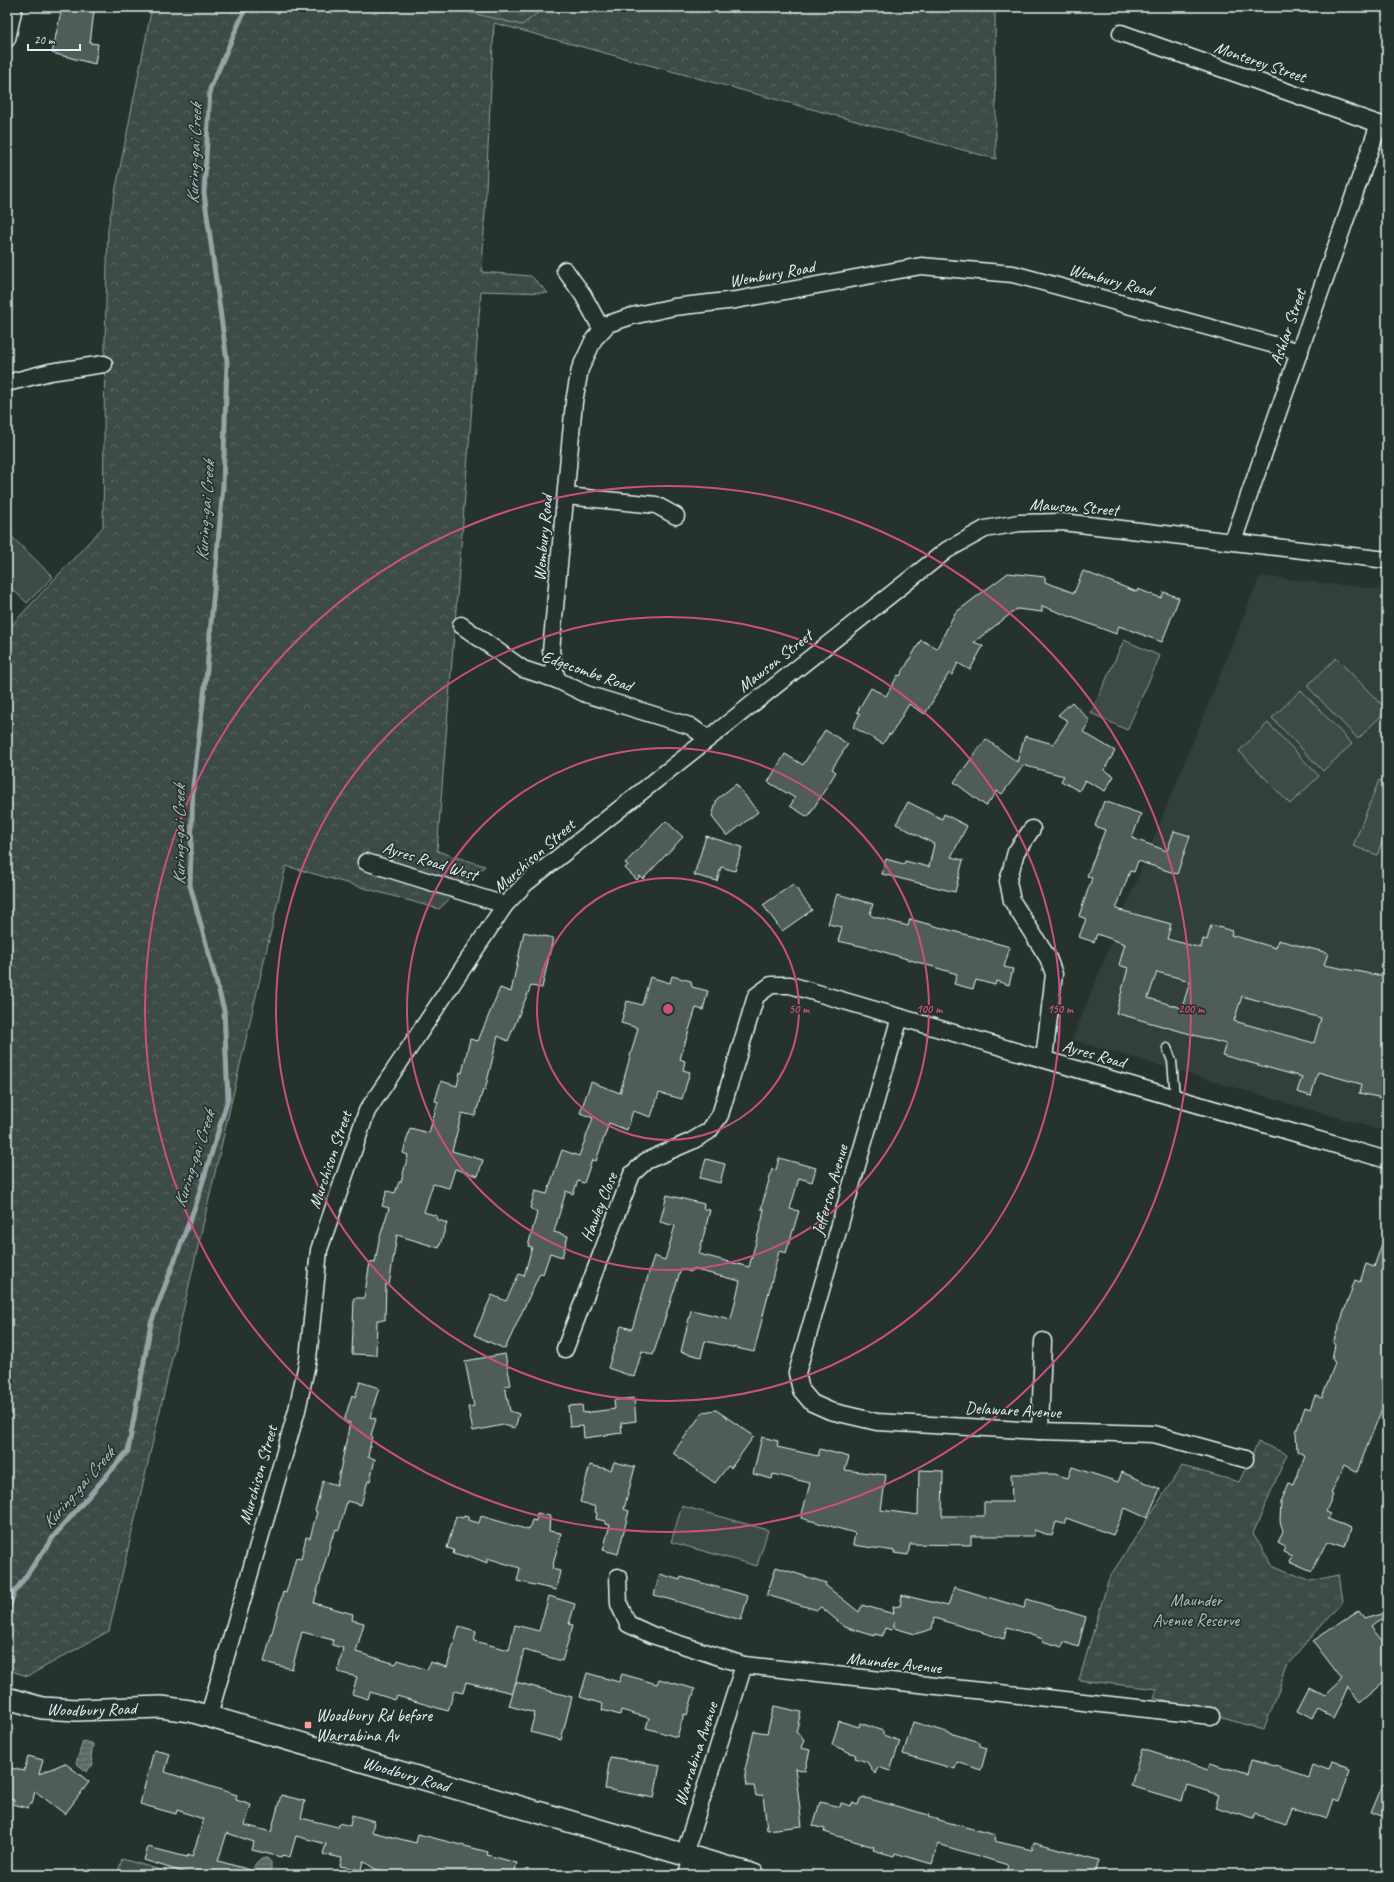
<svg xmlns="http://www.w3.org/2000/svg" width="1394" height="1882" font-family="Caveat,sans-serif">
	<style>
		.built { fill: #333f3a }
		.grass { fill: #3e4b47; stroke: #939ea0 }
		.forest { fill: url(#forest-crowns); stroke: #939ea0 }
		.park { fill: url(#park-tufts); stroke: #939ea0 }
		.water { fill: url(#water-rules); stroke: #98a3a5 }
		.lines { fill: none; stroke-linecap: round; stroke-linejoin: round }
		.stream { stroke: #98a3a5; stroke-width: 5 }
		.building { fill: #505c59; stroke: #e8f1f8; fill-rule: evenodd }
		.service-casing { stroke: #e8f1f8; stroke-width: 11 }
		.minor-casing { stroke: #e8f1f8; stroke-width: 19 }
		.tertiary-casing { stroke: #e8f1f8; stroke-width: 24 }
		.service { stroke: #26332d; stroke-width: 8 }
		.minor { stroke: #26332d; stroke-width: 16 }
		.tertiary { stroke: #26332d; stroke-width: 21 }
		.ring { fill: none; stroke: #cc4e82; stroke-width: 2 }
		.poi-dot { fill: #ff9aa2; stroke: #26332d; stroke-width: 1.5 }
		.labels { text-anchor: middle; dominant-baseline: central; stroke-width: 3.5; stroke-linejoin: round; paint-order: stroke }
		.street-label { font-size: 17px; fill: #e8f1f8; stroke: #26332d }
		.park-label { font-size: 17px; fill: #b5bfc3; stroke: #26332d }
		.poi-label { font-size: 17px; fill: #e8f1f8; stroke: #26332d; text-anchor: start }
		.water-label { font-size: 18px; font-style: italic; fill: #b3bdc0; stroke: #26332d }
		.centre { fill: #cc4e82; stroke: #26332d; stroke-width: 2 }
		.ring-label { font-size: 12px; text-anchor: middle; font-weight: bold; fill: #cc4e82; stroke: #26332d; stroke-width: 3.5; stroke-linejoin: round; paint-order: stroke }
	</style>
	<defs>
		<pattern id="forest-crowns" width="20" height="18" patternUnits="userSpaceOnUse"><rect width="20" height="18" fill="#3e4b47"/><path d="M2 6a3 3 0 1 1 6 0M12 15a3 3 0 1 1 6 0" fill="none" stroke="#5a6562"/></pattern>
		<pattern id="park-tufts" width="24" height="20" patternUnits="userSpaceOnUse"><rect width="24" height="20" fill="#3e4b47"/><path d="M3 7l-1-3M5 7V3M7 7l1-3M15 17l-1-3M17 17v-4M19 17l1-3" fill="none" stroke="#5a6562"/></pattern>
		<pattern id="water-rules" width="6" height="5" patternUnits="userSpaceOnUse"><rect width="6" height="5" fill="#636f6d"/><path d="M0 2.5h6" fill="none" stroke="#535a5a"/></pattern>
	</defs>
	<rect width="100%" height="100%" fill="#26332d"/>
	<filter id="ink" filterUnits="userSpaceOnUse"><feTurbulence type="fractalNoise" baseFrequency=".025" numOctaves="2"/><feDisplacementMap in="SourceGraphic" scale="8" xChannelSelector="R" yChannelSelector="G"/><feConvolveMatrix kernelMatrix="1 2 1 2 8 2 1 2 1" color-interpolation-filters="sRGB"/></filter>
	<g filter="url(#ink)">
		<polygon class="built" points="1260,576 1387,590 1387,1132 1072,1040"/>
		<g class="grass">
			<polygon points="7,532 53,577 27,603 7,584"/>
			<polygon points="1124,640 1160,656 1127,730 1091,713"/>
			<polygon points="1336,658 1387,710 1358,739 1307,686"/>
			<polygon points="1301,690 1352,744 1323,771 1272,718"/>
			<polygon points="1268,723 1319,776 1290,804 1239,751"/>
			<polygon points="1379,780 1387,783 1387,829 1377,855 1353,846"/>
			<polygon points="682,1506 768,1530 757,1566 671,1542"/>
			<polygon points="122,1859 161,1870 160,1875 117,1875"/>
		</g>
		<polygon class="forest" points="152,7 995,7 996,159 494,23 482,272 531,276 548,293 481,291 437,851 485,866 439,909 286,866 109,1631 28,1676 7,1670 7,630 103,527 105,340 108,228"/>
		<g class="park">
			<polygon points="447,7 545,7 522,25"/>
			<polygon points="1258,1442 1287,1454 1253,1534 1272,1565 1310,1581 1339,1575 1343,1601 1288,1664 1264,1730 1154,1698 1157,1689 1079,1680 1109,1578 1182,1466 1239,1482"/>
		</g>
		<g class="water">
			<polygon points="83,1741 93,1744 91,1757 93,1765 90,1767 87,1772 76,1763"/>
			<path d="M267,1858l4,4v7l-8,6h-11c1,-9 5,-17 15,-17z"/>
		</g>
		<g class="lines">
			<polyline class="stream" points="7,1613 14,1593 54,1536 128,1451 151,1323 196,1204 228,1099 224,1010 190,885 193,786 207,669 223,486 227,361 204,193 210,89 246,7"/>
		</g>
		<g class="building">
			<polygon points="62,7 81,7 94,11 90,43 98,44 95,64 52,53"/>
			<polygon points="1083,571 1137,592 1138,589 1161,598 1164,592 1179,598 1162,642 1119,626 1116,634 1042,606 1042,612 1017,609 974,642 983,646 970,670 958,663 952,675 949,673 925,714 909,704 891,735 889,734 883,744 853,727 860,714 857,712 871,688 886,696 898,675 900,676 921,640 937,648 955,613 1008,573 1045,577 1045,582 1074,593"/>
			<polygon points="1072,702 1090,721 1083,732 1115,751 1104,770 1114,776 1105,791 1085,780 1079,791 1061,781 1064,776 1022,765 1023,766 1002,794 997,791 986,806 954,782 986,739 1017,762 1025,736 1053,744 1068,721 1058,715"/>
			<polygon points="825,730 848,744 832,769 836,772 808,817 790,806 795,798 768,782 785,754 803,765"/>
			<polygon points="736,784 758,812 727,836 712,817 717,799"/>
			<path d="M1104,801l37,13 -9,24 35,13 7,-20 16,5 -13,38 -39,-13 -4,11 -4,-1 -14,38 55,15 -4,15 34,9 2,-9 4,1 4,-15 21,6 -1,4 45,13 2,-8 50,13 -4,12 63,12v122l-28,-6 2,-9 -43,-12 -7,24 -14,-4 5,-15 -80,-22 4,-11 -110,-31 12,-45 -9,-3 6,-21 -28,-10 -3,8 -15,-5 7,-18 -7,-3 13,-38 -5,-2 18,-46 -10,-4zM1157,972l33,9 -8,27 -34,-10zM1242,996l79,22 -7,25 -80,-22z"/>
			<polygon points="908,802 942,819 944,814 967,826 951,857 963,860 955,892 882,874 886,859 904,864 905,861 929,867 934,844 896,824"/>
			<polygon points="666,821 683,837 643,879 640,876 637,880 625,868 628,865 625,863"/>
			<polygon points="706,836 742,847 735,871 721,867 717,881 694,875"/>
			<polygon points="793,884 812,910 782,931 763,905"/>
			<polygon points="837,894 873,904 870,914 872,916 908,926 910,919 1010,947 1004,967 1013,969 1009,985 996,981 995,985 976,980 973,989 954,984 957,974 874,949 838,941 842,927 828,924"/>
			<polygon points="524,932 553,938 542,988 531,986 508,1041 498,1036 485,1090 483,1090 475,1116 462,1113 452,1151 483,1160 478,1176 455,1169 449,1188 433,1184 424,1212 437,1216 436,1219 447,1223 439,1248 397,1235 389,1285 386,1284 385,1320 377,1320 376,1355 352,1354 354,1298 364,1298 370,1262 375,1263 379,1240 389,1208 382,1206 387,1191 395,1193 399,1182 401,1182 408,1155 403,1153 410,1128 429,1133 438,1102 435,1101 441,1081 457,1086 460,1072 462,1073 470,1039 478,1041 500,988 511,992"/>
			<polygon points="672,976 691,981 692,987 708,991 703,1010 696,1008 680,1059 685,1061 683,1070 690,1072 682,1099 659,1093 651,1117 633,1111 627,1130 609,1123 596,1161 592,1160 584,1183 578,1181 573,1194 566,1191 554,1232 568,1236 562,1257 550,1253 543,1274 540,1273 505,1349 474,1335 492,1295 506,1301 519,1274 524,1276 532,1247 528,1246 537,1213 530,1208 535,1191 547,1194 562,1150 579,1156 593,1118 580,1113 591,1082 620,1093 638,1028 621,1023 627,1001 642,1005 650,977 670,983"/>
			<polygon points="779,1158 816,1168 812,1182 799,1178 790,1209 799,1211 786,1253 779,1251 754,1352 705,1341 701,1357 681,1352 691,1310 731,1319 740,1281 692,1269 691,1272 681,1269 653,1355 642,1351 634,1377 608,1368 621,1326 632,1329 654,1256 665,1260 675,1226 660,1222 667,1195 704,1204 703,1209 710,1210 699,1254 749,1267 762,1220 764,1209 761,1209 772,1169 776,1170"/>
			<polygon points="706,1159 725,1164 720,1183 700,1178"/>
			<polygon points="1385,1235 1387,1236 1387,1348 1383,1360 1387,1361 1387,1396 1357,1472 1344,1465 1331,1494 1333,1495 1326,1511 1331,1513 1328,1519 1351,1528 1345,1547 1327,1541 1312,1571 1289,1561 1292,1556 1283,1552 1285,1547 1278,1543 1283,1531 1280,1521 1281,1502 1289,1483 1294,1485 1305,1455 1297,1451 1296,1432 1305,1407 1310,1409 1315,1396 1322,1398 1335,1363 1332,1358 1335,1345 1333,1343 1355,1280 1360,1282 1366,1264 1374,1267"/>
			<polygon points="505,1354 511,1385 505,1386 510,1411 519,1414 515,1428 503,1425 473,1431 468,1407 474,1406 465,1361"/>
			<polygon points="360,1382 379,1388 370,1417 376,1419 371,1435 372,1436 368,1457 375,1459 370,1481 368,1481 361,1505 347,1501 339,1530 336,1529 333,1537 332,1537 314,1603 353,1614 352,1620 364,1623 356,1652 396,1664 398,1660 427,1670 430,1662 447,1667 459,1626 476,1631 474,1641 509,1650 515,1625 539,1631 549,1596 575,1604 569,1624 573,1625 562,1661 524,1650 513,1693 466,1682 463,1693 454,1691 448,1711 397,1696 395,1700 370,1692 368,1699 352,1694 357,1677 338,1672 343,1648 332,1645 333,1640 302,1632 292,1669 264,1662 283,1592 286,1593 296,1558 301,1559 306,1537 310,1538 317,1512 315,1511 323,1481 337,1485 350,1423 344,1421 352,1395 355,1397"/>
			<polygon points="634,1398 636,1421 621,1423 622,1433 584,1438 583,1426 570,1427 568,1406 582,1405 583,1413 615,1409 614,1400"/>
			<polygon points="716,1410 754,1436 731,1468 728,1466 715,1483 673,1453 703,1412"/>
			<polygon points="762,1437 778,1441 777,1447 818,1456 820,1449 849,1457 845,1470 886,1475 881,1510 918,1515 919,1470 943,1471 942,1516 984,1516 984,1502 1012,1502 1011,1474 1054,1474 1068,1478 1072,1467 1118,1482 1122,1472 1160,1489 1147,1518 1125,1508 1113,1535 1066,1518 1064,1524 1056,1522 1052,1536 1034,1530 1034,1536 971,1536 971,1545 910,1544 908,1555 894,1553 895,1551 853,1545 855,1533 801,1518 810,1483 773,1474 772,1479 753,1474"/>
			<polygon points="614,1462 635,1467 624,1509 629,1511 618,1554 603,1550 610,1525 605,1524 605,1521 596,1519 597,1513 595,1512 596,1507 580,1502 590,1465 611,1470"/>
			<polygon points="537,1513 550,1516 549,1531 561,1533 552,1569 560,1571 556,1590 517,1581 520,1568 487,1558 487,1563 467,1555 467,1558 453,1554 454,1550 447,1548 456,1516 463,1518 464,1516 468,1517 468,1520 479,1523 481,1516 529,1530 532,1520 536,1521"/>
			<polygon points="776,1567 826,1583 825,1585 859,1612 862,1605 894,1614 893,1607 900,1606 902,1595 948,1606 954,1587 1024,1608 1027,1599 1086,1617 1078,1647 1064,1642 1062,1647 1042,1641 1043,1639 1007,1627 1004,1639 934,1618 932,1629 915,1634 894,1628 894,1622 891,1630 885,1628 882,1636 875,1634 875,1636 845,1627 821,1607 817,1610 767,1595"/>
			<polygon points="660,1574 680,1580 681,1577 748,1596 741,1620 654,1595"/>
			<polygon points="1358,1611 1363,1619 1387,1612 1387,1614 1371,1627 1387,1647 1387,1678 1359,1702 1348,1688 1333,1717 1318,1709 1312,1719 1297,1711 1309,1688 1324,1696 1342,1679 1313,1641"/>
			<polygon points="587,1673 619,1682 622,1674 657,1684 659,1679 695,1689 687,1715 684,1714 677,1737 646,1728 649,1718 621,1710 620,1715 602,1710 603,1704 580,1697"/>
			<polygon points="516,1682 572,1697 561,1740 530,1732 535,1713 509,1706"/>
			<polygon points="774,1706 801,1712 796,1732 804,1739 801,1748 810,1750 805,1771 795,1768 802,1826 767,1830 763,1795 756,1796 754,1786 747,1786 745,1770 754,1731 767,1733"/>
			<polygon points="839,1721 859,1727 860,1723 883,1731 883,1735 900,1741 890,1771 878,1767 875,1774 867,1762 855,1758 856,1755 832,1745"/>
			<polygon points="913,1722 980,1742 980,1746 987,1748 981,1770 957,1762 955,1769 903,1754"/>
			<polygon points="1142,1749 1208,1770 1210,1763 1248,1774 1252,1760 1274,1766 1275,1765 1308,1776 1312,1764 1329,1770 1332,1763 1349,1769 1338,1802 1332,1800 1326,1819 1292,1807 1286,1824 1256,1814 1254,1819 1215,1807 1219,1795 1187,1785 1182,1801 1131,1786"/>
			<polygon points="154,1750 170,1754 165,1772 237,1795 236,1800 251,1805 245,1825 271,1832 281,1795 305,1801 301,1818 338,1827 339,1823 350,1826 352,1815 374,1821 372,1832 416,1843 418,1834 488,1852 487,1855 517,1863 514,1875 399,1875 375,1869 363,1861 361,1870 340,1866 342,1858 323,1854 326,1844 296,1836 290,1857 282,1855 281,1857 252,1850 254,1842 227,1833 218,1861 254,1871 253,1875 192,1875 144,1860 148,1847 187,1857 188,1855 192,1857 203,1822 203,1819 177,1810 176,1814 140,1804"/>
			<polygon points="28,1756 43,1760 39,1774 65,1763 89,1782 65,1814 35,1791 32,1804 30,1804 28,1808 13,1804 14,1800 7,1798 7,1767 24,1771"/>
			<polygon points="610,1757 660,1765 654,1798 605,1789"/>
			<polygon points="1387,1774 1387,1819 1371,1813"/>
			<polygon points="866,1798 929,1815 928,1817 995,1835 994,1841 1032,1850 1034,1842 1099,1860 1095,1875 1005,1875 1008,1865 938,1844 932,1864 895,1853 894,1856 873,1850 874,1847 824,1832 825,1829 813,1826 820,1802 840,1807 841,1803 851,1806 852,1803 858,1805 860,1799"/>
		</g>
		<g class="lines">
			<g class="service-casing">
				<polyline id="service" points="1167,1048 1172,1061 1175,1097"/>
			</g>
			<g class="minor-casing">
				<g id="minor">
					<polyline points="1121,33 1387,127"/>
					<polyline points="7,39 14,7"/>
					<polyline points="565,270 583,295 602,330"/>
					<polyline points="7,383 50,372 104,364"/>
					<polyline points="566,496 656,505 676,516"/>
					<polyline points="1233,541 1379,124"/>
					<polyline points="461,625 523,669 557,680 586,694 690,726 707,738"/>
					<polyline points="557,680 551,651 574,402 580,369 594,339 608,324 632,316 674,307 736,300 921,266 1013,274 1300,352"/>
					<polyline points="1032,829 1016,852 1008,881 1012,901 1048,958 1054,974 1044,1059"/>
					<polyline points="366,862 505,905"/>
					<polyline points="900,1017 797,1373 801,1390 812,1403 830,1411 877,1422 1040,1431 1154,1434 1245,1459"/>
					<polyline points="565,1349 632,1174 646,1161 692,1141 709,1131 720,1115 756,996 771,985 790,985 1387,1160"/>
					<polyline points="1040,1431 1043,1341"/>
					<polyline points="618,1577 619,1604 628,1624 652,1635 744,1665 1211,1716"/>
					<polyline points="209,1715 297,1410 308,1359 319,1250 367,1111 505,905 526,883 947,550 985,529 1019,523 1062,522 1387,560"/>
					<polyline points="684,1855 744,1665"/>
					<polyline points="687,1875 692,1857"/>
				</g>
			</g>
			<g class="tertiary-casing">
				<g id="tertiary">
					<path id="s1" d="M7,1698l35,10 35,2 84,-3 29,4 564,164"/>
				</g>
			</g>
			<use href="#service" class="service"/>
			<use href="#minor" class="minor"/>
			<use href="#tertiary" class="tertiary"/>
		</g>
	</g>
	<g class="ring">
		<circle cx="668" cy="1009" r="131"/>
		<circle cx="668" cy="1009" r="261"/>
		<circle cx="668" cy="1009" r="392"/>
		<circle cx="668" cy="1009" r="523"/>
	</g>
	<rect class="poi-dot" x="304" y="1721" width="8" height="8" rx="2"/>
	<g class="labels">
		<g class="street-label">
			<text transform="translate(1260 62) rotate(19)">Monterey Street</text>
			<text transform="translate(772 274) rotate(-10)">Wembury Road</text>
			<text transform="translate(1111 280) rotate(15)">Wembury Road</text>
			<text transform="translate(1288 327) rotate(-71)">Ashlar Street</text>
			<text transform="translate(1074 507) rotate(4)">Mawson Street</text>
			<text transform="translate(543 538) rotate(-85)">Wembury Road</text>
			<text transform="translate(775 661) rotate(-38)">Mawson Street</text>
			<text transform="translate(587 671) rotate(19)">Edgecombe Road</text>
			<text transform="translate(534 856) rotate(-41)">Murchison Street</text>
			<text transform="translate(430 861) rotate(17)">Ayres Road West</text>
			<text transform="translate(1094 1054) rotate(16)">Ayres Road</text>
			<text transform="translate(330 1160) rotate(-71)">Murchison Street</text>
			<text transform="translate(830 1190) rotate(-74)">Jefferson Avenue</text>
			<text transform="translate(599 1207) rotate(-68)">Hawley Close</text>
			<text transform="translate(1013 1410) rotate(3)">Delaware Avenue</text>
			<text transform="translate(258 1475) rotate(-74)">Murchison Street</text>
			<text transform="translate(894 1663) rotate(6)">Maunder Avenue</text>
			<text stroke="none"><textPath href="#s1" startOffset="86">Woodbury Road</textPath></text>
			<text transform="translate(696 1754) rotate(-72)">Warrabina Avenue</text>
			<text stroke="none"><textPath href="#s1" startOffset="410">Woodbury Road</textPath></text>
		</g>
		<g class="park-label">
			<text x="1196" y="1600">Maunder<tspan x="1196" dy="20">Avenue Reserve</tspan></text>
		</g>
		<g class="poi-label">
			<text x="316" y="1715">Woodbury Rd before<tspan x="316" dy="20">Warrabina Av</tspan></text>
		</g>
		<g class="water-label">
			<text transform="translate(194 154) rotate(-88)">Kuring-gai Creek</text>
			<text transform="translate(205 511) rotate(-86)">Kuring-gai Creek</text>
			<text transform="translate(179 835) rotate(-90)">Kuring-gai Creek</text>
			<text transform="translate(194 1159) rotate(-72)">Kuring-gai Creek</text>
			<text transform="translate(78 1488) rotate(-49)">Kuring-gai Creek</text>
		</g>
	</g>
	<circle cx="668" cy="1009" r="6" class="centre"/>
	<g class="ring-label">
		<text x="799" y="1013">50 m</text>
		<text x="929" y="1013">100 m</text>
		<text x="1060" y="1013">150 m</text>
		<text x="1191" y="1013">200 m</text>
	</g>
	<rect width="1394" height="1882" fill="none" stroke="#26332d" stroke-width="24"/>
	<rect x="12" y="12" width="1370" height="1858" fill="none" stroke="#e8f1f8" stroke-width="1.5" filter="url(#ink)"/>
	<path d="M28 44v6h52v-6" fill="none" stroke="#e8f1f8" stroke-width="2"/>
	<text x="34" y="44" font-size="12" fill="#e8f1f8" stroke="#26332d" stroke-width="3" paint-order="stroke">20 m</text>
</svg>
